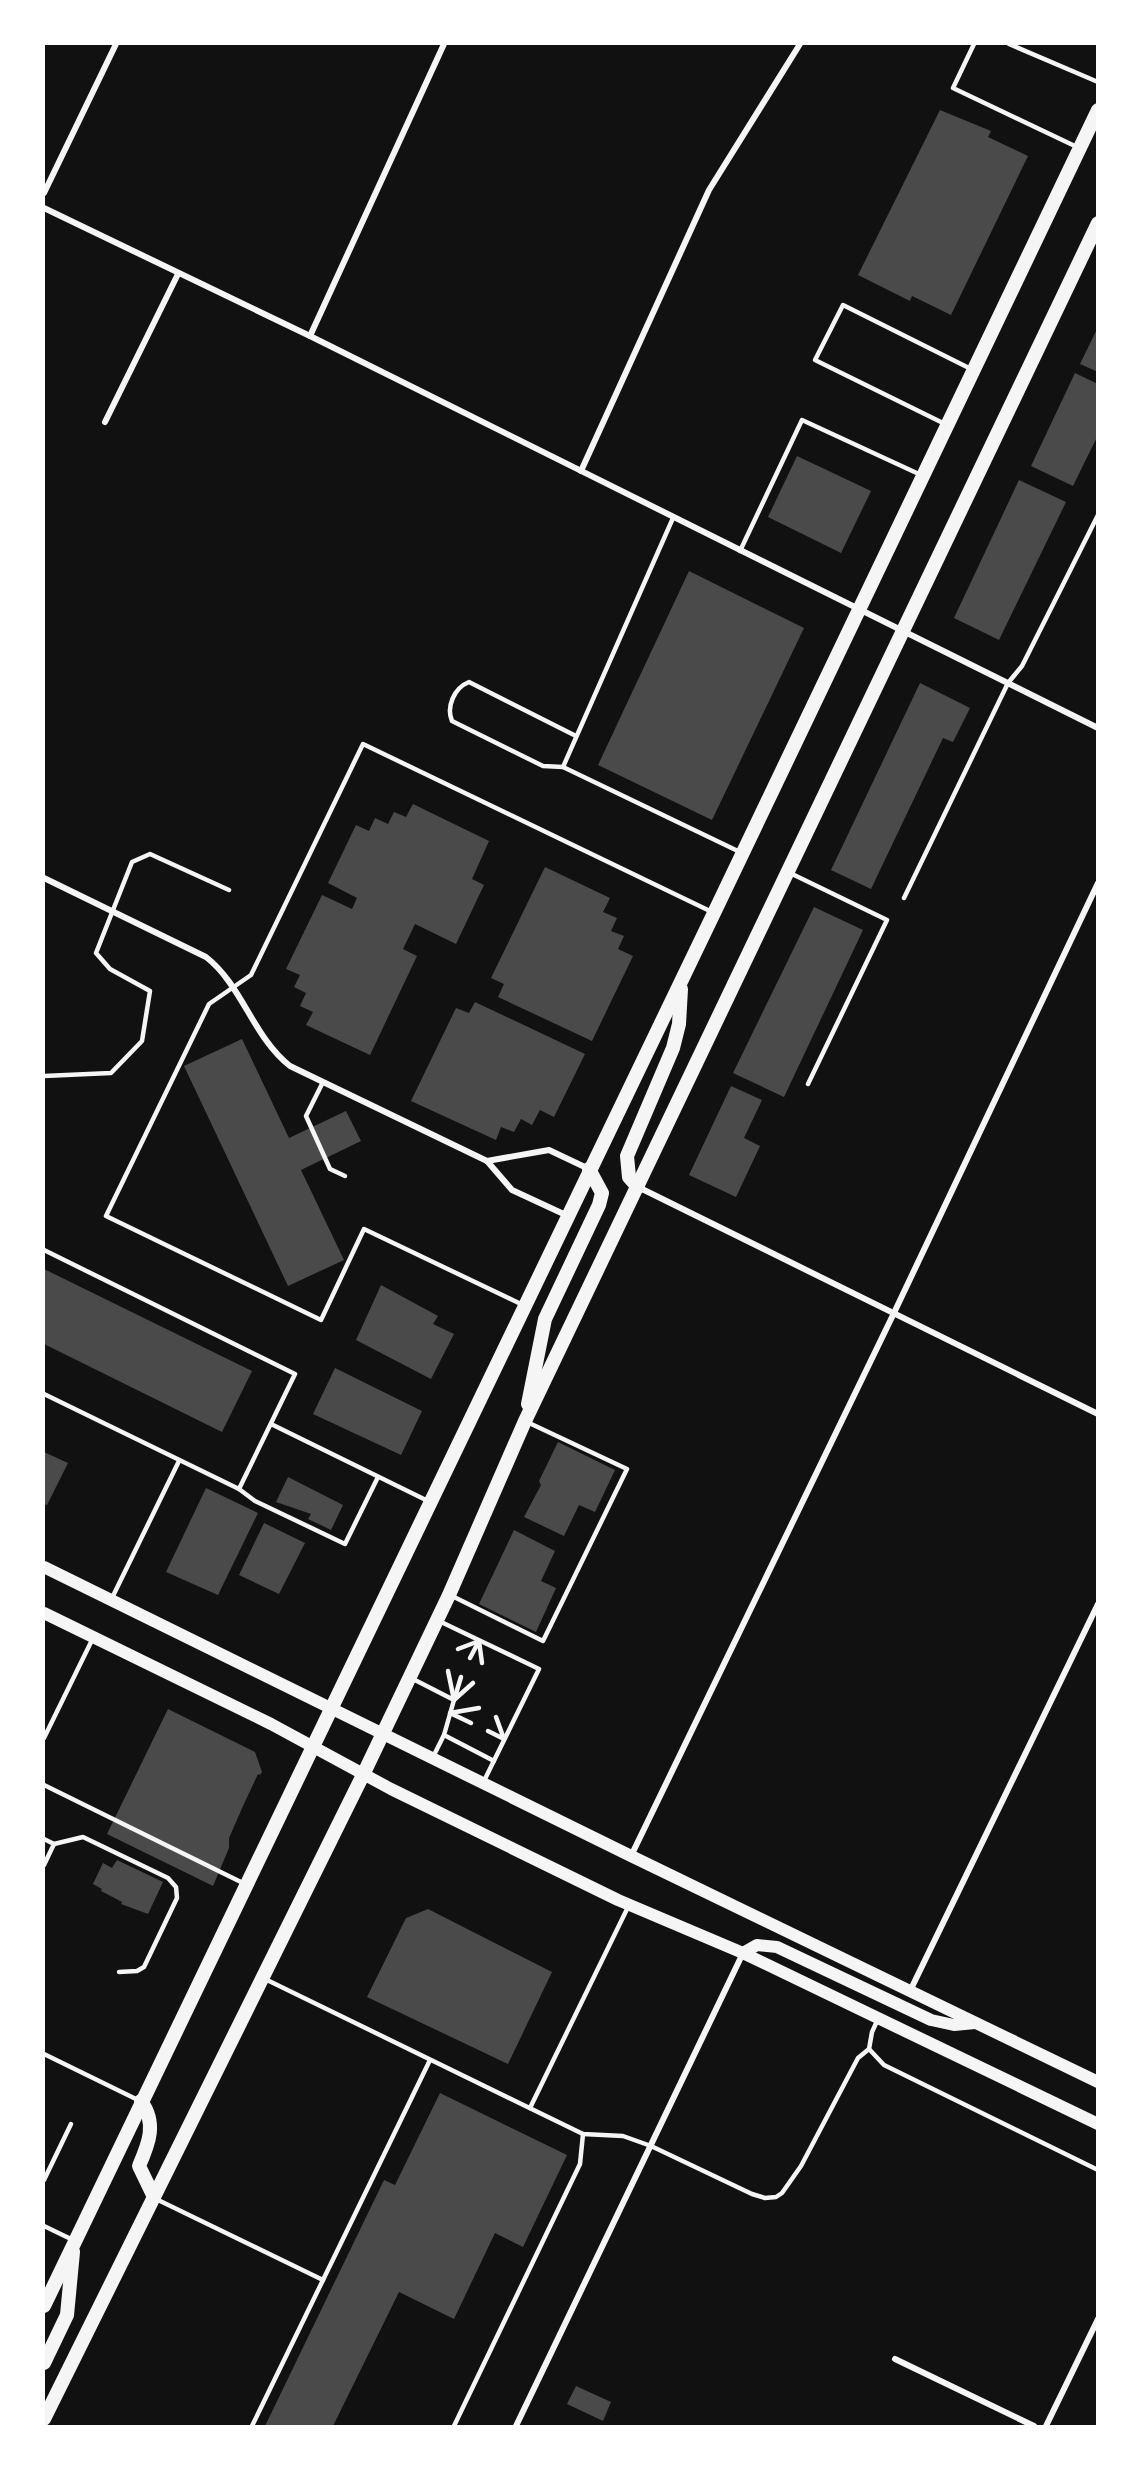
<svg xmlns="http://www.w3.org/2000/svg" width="1141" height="2470" font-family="Raleway,sans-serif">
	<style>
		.building { fill: #4a4a4a }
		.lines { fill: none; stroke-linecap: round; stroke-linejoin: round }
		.service { stroke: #f5f5f5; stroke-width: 4.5 }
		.minor { stroke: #f5f5f5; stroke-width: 6 }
		.secondary { stroke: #f5f5f5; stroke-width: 12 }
		.primary { stroke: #f5f5f5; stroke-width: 14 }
	</style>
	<rect width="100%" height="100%" fill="#111"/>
	<g class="building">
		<polygon points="940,110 991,131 988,137 1028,156 951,315 912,296 910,301 858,275"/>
		<polygon points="1098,327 1098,372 1080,364"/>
		<polygon points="1075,373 1098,384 1098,435 1073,486 1031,466"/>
		<polygon points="797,456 871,491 841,553 768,517"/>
		<polygon points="1019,480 1066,502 999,640 954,618"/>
		<polygon points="689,571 804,628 712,820 598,765"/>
		<polygon points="920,683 970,708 953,742 943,738 871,889 831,870"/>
		<polygon points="413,804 489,841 472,879 484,885 456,944 415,924 403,949 417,956 370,1055 306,1025 313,1012 300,1006 306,993 294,987 300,975 286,969 322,895 352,909 357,898 328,883 356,825 369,831 375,818 388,824 394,812 406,817"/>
		<polygon points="545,867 610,898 603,912 617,918 611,931 624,936 618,949 633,956 592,1041 498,997 504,984 491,978"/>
		<polygon points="814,907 863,930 784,1097 733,1073"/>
		<polygon points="475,1002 585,1054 554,1117 540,1110 532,1125 521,1119 514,1132 501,1127 496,1140 411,1101 456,1008 469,1013"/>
		<polygon points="242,1039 289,1138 346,1111 361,1141 301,1170 344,1260 288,1286 184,1066"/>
		<polygon points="731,1086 762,1100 744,1138 760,1146 736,1197 689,1175"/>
		<polygon points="44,1269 252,1371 222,1432 44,1344"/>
		<polygon points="381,1285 438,1316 433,1324 454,1334 431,1379 356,1340"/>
		<polygon points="335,1368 422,1411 401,1455 313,1414"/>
		<polygon points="558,1442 615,1470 595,1512 579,1505 564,1536 524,1517 541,1485 539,1481"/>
		<polygon points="44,1452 68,1463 47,1505 44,1504"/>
		<polygon points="288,1477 343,1505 331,1530 308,1519 311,1514 276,1502"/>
		<polygon points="206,1488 258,1513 218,1595 166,1572"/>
		<polygon points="264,1523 305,1543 279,1594 239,1575"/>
		<polygon points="514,1530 555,1551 541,1581 556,1588 536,1632 479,1604"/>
		<polygon points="168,1709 255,1752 262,1772 260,1775 258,1774 243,1806 229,1838 229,1848 213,1886 107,1834"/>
		<polygon points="117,1860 163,1882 148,1914 121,1904 122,1902 101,1891 102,1889 93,1884 103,1863 112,1868"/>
		<polygon points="428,1909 552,1972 508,2064 367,1997 406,1918"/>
		<polygon points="440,2093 567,2155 523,2247 495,2233 454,2319 399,2292 333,2426 265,2426 384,2180 395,2185"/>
		<polygon points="576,2386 611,2402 603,2421 567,2404"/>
	</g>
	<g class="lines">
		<g class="service">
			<polyline points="974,44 953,88 1077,147"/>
			<polyline points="1009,44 1098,82"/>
			<polyline points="945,424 815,360 843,305 973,370"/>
			<polyline points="673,518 563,767 742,853"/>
			<polyline points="740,551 802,420 921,475"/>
			<path d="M563,767l-20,-1 -91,-45c-6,-14 2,-33 17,-39l107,54"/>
			<polyline points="790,873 887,920 808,1084"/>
			<polyline points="904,898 1008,683 1022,666 1098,515"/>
			<polyline points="44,1076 111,1073 142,1041 150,991 110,969 96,953 132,862 150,854 229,890"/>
			<polyline points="323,1082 306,1116 330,1169 345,1176"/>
			<polyline points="44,1250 295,1374 239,1489 44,1394"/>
			<polyline points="523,1305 364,1229 321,1320 106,1216 209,1004 251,975 363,744 712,912"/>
			<polyline points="271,1424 430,1502"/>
			<polyline points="239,1489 255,1501 345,1544 378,1477"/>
			<polyline points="452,1596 543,1641 627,1469 527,1422"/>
			<polyline points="112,1598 179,1461"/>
			<polyline points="439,1621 539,1669 483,1783"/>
			<polyline points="458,1649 479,1641"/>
			<polyline points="470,1658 479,1641 482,1663"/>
			<polyline points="461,1677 454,1700 473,1683"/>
			<polyline points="411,1678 454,1700 448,1671"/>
			<polyline points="454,1700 444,1735 494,1761"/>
			<polyline points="471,1723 450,1713 479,1708"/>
			<polyline points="488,1731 504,1739 496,1717"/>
			<polyline points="44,1738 93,1638"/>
			<polyline points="433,1757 444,1735"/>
			<polyline points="44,1785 245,1884"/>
			<polyline points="44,1839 54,1844 44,1865"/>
			<polyline points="54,1844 83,1837 168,1878 176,1887 177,1898 144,1967 137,1971 119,1972"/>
			<polyline points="265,1979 583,2134 623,2136 651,2146 752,2194 765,2198 776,2197 782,2193 801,2166 858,2058 869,2049"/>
			<polyline points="878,2019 872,2032 869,2049 884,2065 1098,2170"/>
			<polyline points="44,2054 138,2100"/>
			<polyline points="530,2108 629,1905"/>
			<polyline points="44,2180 71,2124"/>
			<polyline points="156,2199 323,2280"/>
			<polyline points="44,2226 73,2240"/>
			<polyline points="252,2426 430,2060"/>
			<polyline points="454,2426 580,2164 583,2134"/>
		</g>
		<g class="minor">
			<polyline points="44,193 116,44"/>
			<polyline points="44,208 310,336 1098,728"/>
			<polyline points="310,336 444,44"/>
			<polyline points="105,422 178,274"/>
			<polyline points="581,471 709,190 800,44"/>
			<path d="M44,878l162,79c36,28 47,80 84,109l197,95 25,29 56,26"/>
			<polyline points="487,1161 549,1150 589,1169"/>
			<polyline points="638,1187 1098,1414"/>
			<polyline points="631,1856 893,1315 1098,883"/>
			<polyline points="910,1991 1098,1604"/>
			<polyline points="895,2359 1034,2426"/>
			<polyline points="516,2426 743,1953"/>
			<polyline points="1046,2426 1098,2319"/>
		</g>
		<g class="secondary">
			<polyline points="44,1567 631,1856 1098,2082"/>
			<polyline points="44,1613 271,1724 391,1789 618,1900 743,1953 1098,2124"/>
			<polyline points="743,1953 757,1945 777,1947 931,2020 954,2025 975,2023"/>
		</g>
		<g class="primary">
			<polyline points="638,1187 629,1177 627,1156 673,1048 679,1024 681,989"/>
			<polyline points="528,1404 545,1319 599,1205 602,1193 589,1169"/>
			<path d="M141,2101c16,22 8,42 -2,65l15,31"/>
			<polyline points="44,2306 714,913 1098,110"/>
			<polyline points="44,2363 67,2315 73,2252"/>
			<polyline points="44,2419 363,1775 449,1595 525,1421 1098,223"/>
		</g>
	</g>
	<rect width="1141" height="2470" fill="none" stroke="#ffffff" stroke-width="90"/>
</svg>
